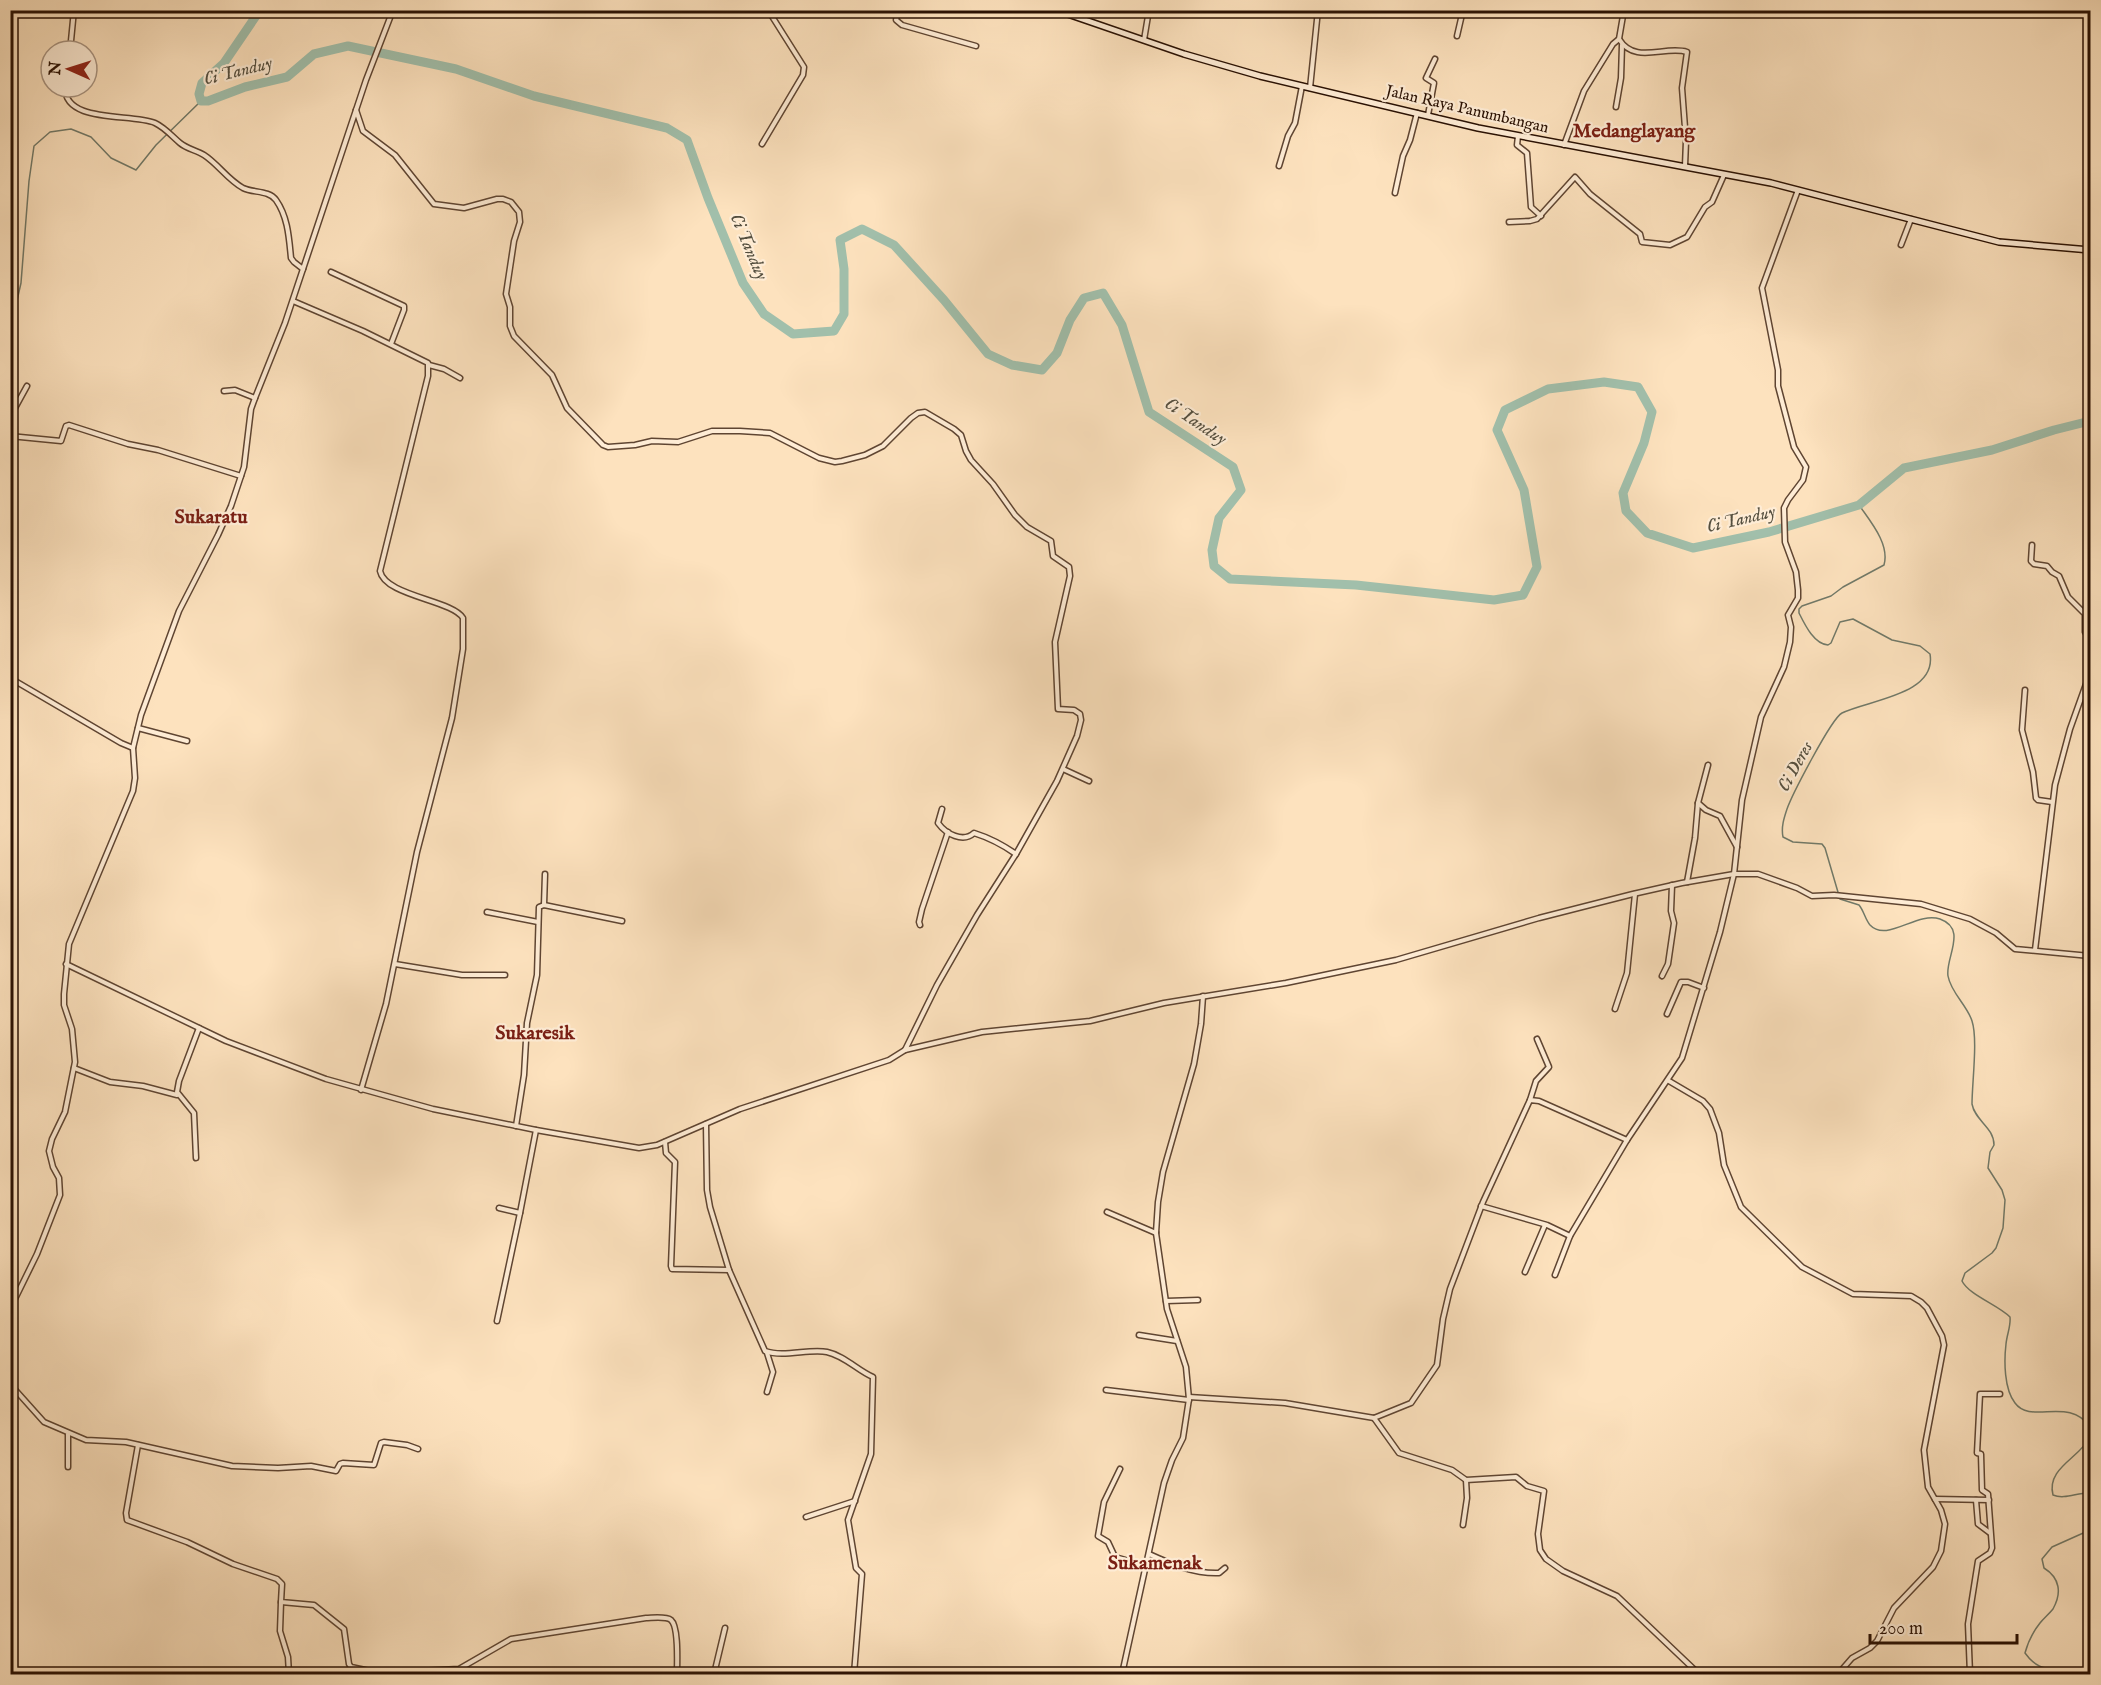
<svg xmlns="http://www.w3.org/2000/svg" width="2101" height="1685" font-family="'IM FELL English',serif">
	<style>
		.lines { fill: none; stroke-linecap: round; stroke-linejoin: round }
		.stream { stroke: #717968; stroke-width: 1.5 }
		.river { stroke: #a1bfab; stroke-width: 9 }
		.street-casing { stroke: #5f4532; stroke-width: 7 }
		.secondary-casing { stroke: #2a1103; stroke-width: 8 }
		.street { stroke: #feecd5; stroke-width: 4 }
		.secondary { stroke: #feecd5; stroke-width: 5 }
		.labels { text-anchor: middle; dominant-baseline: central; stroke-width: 4.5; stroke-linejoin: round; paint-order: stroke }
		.street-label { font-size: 16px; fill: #2a1103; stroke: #feecd5 }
		.water-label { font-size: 18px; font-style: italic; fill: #544e3e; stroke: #feecd5 }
		.quarter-label { font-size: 20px; font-weight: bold; fill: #7a1f14; stroke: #feecd5 }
	</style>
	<rect width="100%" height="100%" fill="#fde2be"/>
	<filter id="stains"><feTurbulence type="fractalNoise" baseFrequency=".00333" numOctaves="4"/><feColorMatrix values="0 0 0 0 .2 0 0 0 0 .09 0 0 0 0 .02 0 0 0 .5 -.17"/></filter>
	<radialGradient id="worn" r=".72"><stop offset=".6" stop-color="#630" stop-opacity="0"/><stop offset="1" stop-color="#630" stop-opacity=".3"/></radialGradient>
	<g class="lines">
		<g class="stream">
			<polyline points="10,331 21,283 29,181 34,146 50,132 71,129 91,137 111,158 136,170 156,145 201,101"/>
			<path d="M1859,505c11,16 31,39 25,60l-41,22 -12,9 -29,10 -3,3v4c6,12 15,31 29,32l3,-2 9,-21 13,-3 39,21 28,6 10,8c7,41 -62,46 -88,59 -11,6 -50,82 -55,96 -3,9 -6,18 -4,28l10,5 29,2 3,4 15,51 19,6c5,6 6,14 11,20 17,18 47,-14 70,-6 28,10 5,39 8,57 3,17 19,29 24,45 6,18 0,62 0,83 3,17 22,23 22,41l-4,7 -2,16 14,22 3,10 -2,28 -7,20 -4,5 -27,20 -3,8c7,14 36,24 48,36 1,9 -3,17 -4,27 -2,17 -2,45 9,59 16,22 54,-7 75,24"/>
			<path d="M2090,1437c-10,21 -44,31 -37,58 12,5 25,-3 37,-2"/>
			<path d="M2075,1674c-20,-11 -33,3 -50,-21 3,-11 7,-20 15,-30 4,-5 9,-9 13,-14 9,-16 7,-31 -9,-41l-2,-9 10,-12 38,-17"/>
		</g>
		<polyline class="river" points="260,10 224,63 202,83 199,94 201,101 208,101 245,87 287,77 314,54 348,46 456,69 534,96 667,128 687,140 708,198 743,283 764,314 793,334 834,331 844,314 844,269 840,240 862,229 894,245 944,300 988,354 1012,365 1042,370 1057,353 1070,320 1084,298 1103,293 1122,325 1149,412 1233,467 1241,490 1219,518 1212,550 1214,566 1230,579 1356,585 1494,600 1523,595 1537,567 1524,490 1497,430 1505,410 1548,389 1604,382 1638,387 1652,412 1644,443 1623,493 1626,511 1647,533 1693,548 1769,532 1859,505 1904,468 1992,450 2054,430 2090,421"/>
		<g class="street-casing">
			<g id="street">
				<polyline points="898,10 896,20 902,25 976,46"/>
				<polyline points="1457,36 1463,10"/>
				<path d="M1619,39c16,26 46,6 68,13l-5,36 4,53 -1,25"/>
				<polyline points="1144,40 1149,10"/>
				<polyline points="70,51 74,10"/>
				<path d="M65,87c-1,37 67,26 90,36 9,4 17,13 25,20 7,6 16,7 24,12 14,9 24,25 39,33 10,5 26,2 33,12 12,17 13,38 15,58l3,4 9,7"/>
				<polyline points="1310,88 1318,10"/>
				<polyline points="1616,107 1621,78 1622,45"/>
				<polyline points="356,110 363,131 395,155 434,204 464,208 497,199 503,199 511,202 519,212 520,222 514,241 506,294 510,307 510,326 514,336 552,375 567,408 603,445 608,447 635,445 652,441 678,442 712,431 740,431 770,433 819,458 835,462 842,461 865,455 883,446 911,418 918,413 925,412 954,429 961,435 966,451 971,460 993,484 1015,515 1027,527 1051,541 1053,556 1069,567 1070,576 1055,642 1058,709 1074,710 1080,714 1081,720 1077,736 1057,781 1016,854 977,915 937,985 905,1050"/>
				<polyline points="1428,115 1434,83 1426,78 1435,59"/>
				<polyline points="1518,136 1517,145 1527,153 1531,207 1541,216"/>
				<polyline points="762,144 803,75 804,67 768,10"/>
				<polyline points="1564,145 1584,91 1613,44 1619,39 1624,10"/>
				<polyline points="1279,166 1288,136 1295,123 1302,86"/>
				<polyline points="1395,193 1403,156 1410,140 1417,113"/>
				<polyline points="1509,222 1530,221 1537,219 1575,177 1590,194 1640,234 1642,242 1670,245 1687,237 1705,207 1712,202 1724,175"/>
				<polyline points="1901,245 1911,219"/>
				<polyline points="331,272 404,306 404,310 391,344"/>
				<path d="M293,301l70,30 65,32v13l-48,195c5,25 72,29 83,47v31l-11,69 -35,134 -31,152 -25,86"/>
				<polyline points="429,365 444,369 460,378"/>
				<polyline points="224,391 235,390 255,398"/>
				<polyline points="10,417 27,386"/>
				<polyline points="10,418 10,432"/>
				<polyline points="10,436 61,441 66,426 69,425 128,444 158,450 241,476"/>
				<polyline points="2032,545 2031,561 2034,564 2047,566 2052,572 2059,576 2068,597 2085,614 2085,632 2090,640"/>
				<polyline points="10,678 121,743 133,748"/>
				<polyline points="2025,690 2022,730 2033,772 2036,798 2038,800 2052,802"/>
				<polyline points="138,728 187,741"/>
				<polyline points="1063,769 1089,781"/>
				<polyline points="1698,803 1706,810 1720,816 1737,847"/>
				<path d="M942,809l-4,14c8,11 25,20 36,10 16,5 29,12 42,21"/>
				<polyline points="1687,882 1695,838 1698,803 1708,765"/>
				<polyline points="544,905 545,874"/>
				<polyline points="487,912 538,922"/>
				<polyline points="920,925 919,922 922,909 948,832"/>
				<polyline points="2035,950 2055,785 2070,729 2090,673"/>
				<polyline points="66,964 226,1041 326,1079 433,1109 536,1130 639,1148 657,1145 740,1109 889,1060 905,1050 982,1032 1090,1021 1164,1003 1286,983 1396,960 1539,918 1633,894 1682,883 1734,874 1758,874 1797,888 1812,896 1834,895 1921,904 1970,919 1996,933 2015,949 2090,956"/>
				<polyline points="395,964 462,975 505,975"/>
				<polyline points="1662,976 1668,964 1674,923 1671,911 1672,885"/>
				<polyline points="1615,1009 1627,973 1635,894"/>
				<polyline points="1667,1014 1681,982 1688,982 1704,988"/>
				<polyline points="74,1068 110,1082 143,1086 177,1095"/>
				<polyline points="1669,1081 1703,1101 1710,1109 1719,1133 1724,1165 1741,1207 1802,1267 1853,1294 1911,1296 1921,1302 1927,1308 1942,1336 1944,1345 1924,1450 1928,1487 1941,1510 1945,1524 1941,1551 1933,1567 1894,1608 1877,1641 1870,1648 1852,1658 1838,1674"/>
				<polyline points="1530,1100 1536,1081 1549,1067 1537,1039"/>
				<path d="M706,1124l1,66 3,17 19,63 36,81c19,7 45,-3 62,1 18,4 30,18 46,25l-2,77 -23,66 8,48 6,6 -8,100"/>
				<polyline points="516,1126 524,1075 527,1023 537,975 539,907 544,905 622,921"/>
				<polyline points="665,1142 666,1153 675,1162 671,1266 672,1269 729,1270"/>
				<polyline points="196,1158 194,1113 177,1092 179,1081 199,1028"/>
				<polyline points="1481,1206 1547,1225 1570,1236 1627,1140"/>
				<polyline points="499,1208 520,1213"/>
				<polyline points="1107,1212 1156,1233"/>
				<polyline points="1525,1272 1545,1225"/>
				<polyline points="1555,1275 1570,1236"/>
				<polyline points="1166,1301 1198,1300"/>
				<polyline points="10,1309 37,1254 60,1195 59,1178 53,1167 49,1151 52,1139 65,1112 75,1062 72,1029 64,1005 64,994 69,944 133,791 135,778 133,748 141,715 179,611 218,535 231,506 244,467 251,409 255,398 285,323 366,80 393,10"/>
				<polyline points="497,1321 520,1213 536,1130"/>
				<polyline points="1139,1335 1177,1341"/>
				<polyline points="767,1353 773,1372 767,1392"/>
				<polyline points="10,1384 44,1422 86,1440 126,1442 232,1466 278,1468 311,1466 336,1471 340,1464 343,1463 374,1465 381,1443 384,1442 407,1445 418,1449"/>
				<polyline points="1106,1390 1189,1400"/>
				<polyline points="1189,1397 1285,1403 1374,1418 1411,1403 1437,1365 1443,1319 1450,1289 1483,1202 1530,1100 1539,1101 1627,1140 1682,1058 1720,932 1734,874 1742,800 1761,717 1784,667 1790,642 1791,627 1788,615 1798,598 1798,590 1796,572 1785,542 1784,508 1788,500 1803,480 1806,467 1794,447 1778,386 1778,370 1762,288 1798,190"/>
				<polyline points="1374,1418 1399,1453 1452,1470 1466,1480 1467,1498 1463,1525"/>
				<path d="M138,1445l-12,68 1,7 60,22 46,22 44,15 5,5 -1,18 33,3 30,24 5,35 2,3 28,6 80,-4 52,-30 135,-21c6,0 20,-2 25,2 8,7 6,43 6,54"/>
				<polyline points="68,1467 68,1434"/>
				<polyline points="1120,1469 1104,1502 1098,1536 1108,1542 1115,1557 1147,1566"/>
				<polyline points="1466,1480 1516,1477 1527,1486 1544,1491 1538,1534 1540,1550 1546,1559 1563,1571 1617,1596 1699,1674"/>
				<polyline points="1935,1499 1989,1500"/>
				<polyline points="1976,1500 1978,1524 1990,1533"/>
				<polyline points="806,1517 855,1501"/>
				<path d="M1149,1554c22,10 45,20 70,19l6,-5"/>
				<polyline points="281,1602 280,1631 288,1657 289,1674"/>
				<polyline points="714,1674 725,1628"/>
				<polyline points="1122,1674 1164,1483 1172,1460 1183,1438 1189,1399 1186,1367 1167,1309 1156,1233 1158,1202 1163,1172 1194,1064 1201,1024 1203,996"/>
				<polyline points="1970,1674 1968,1624 1978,1561 1990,1553 1992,1548 1988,1494 1982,1490 1981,1454 1977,1453 1980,1394 2000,1394"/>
			</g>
		</g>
		<g class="secondary-casing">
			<polyline id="secondary" points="1056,10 1184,54 1260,76 1478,128 1771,183 1999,242 2090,250"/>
		</g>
		<use href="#street" class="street"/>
		<use href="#secondary" class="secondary"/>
	</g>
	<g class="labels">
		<g class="street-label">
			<text transform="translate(1467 110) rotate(13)">Jalan Raya Panumbangan</text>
		</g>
		<g class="water-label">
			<text transform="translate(238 72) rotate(-14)">Ci Tanduy</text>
			<text transform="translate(748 247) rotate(67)">Ci Tanduy</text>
			<text transform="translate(1195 422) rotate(34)">Ci Tanduy</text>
			<text transform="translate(1741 520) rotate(-13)">Ci Tanduy</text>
			<text transform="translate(1796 767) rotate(-61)">Ci Deres</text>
		</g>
		<g class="quarter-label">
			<text x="1634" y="131">Medanglayang</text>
			<text x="211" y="517">Sukaratu</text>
			<text x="535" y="1033">Sukaresik</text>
			<text x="1155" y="1563">Sukamenak</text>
		</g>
	</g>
	<rect width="2101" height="1685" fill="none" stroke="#fde2be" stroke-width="36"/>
	<rect x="12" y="12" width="2077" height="1661" fill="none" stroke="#2a1103" stroke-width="3"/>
	<rect x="18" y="18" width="2065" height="1649" fill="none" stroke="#2a1103" stroke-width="1.5"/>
	<g transform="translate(69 69) rotate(273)"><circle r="28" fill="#feecd5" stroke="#a99481" stroke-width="1.5"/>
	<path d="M0-4.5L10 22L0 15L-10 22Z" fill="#8f2418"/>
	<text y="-9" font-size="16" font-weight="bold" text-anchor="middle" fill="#2a1103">N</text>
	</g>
	<path d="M1870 1634v9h147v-9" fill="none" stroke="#2a1103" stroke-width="3"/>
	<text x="1879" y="1634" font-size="18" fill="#2a1103" stroke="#feecd5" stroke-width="4.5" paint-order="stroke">200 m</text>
	<rect width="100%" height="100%" filter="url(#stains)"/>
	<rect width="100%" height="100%" fill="url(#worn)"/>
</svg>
